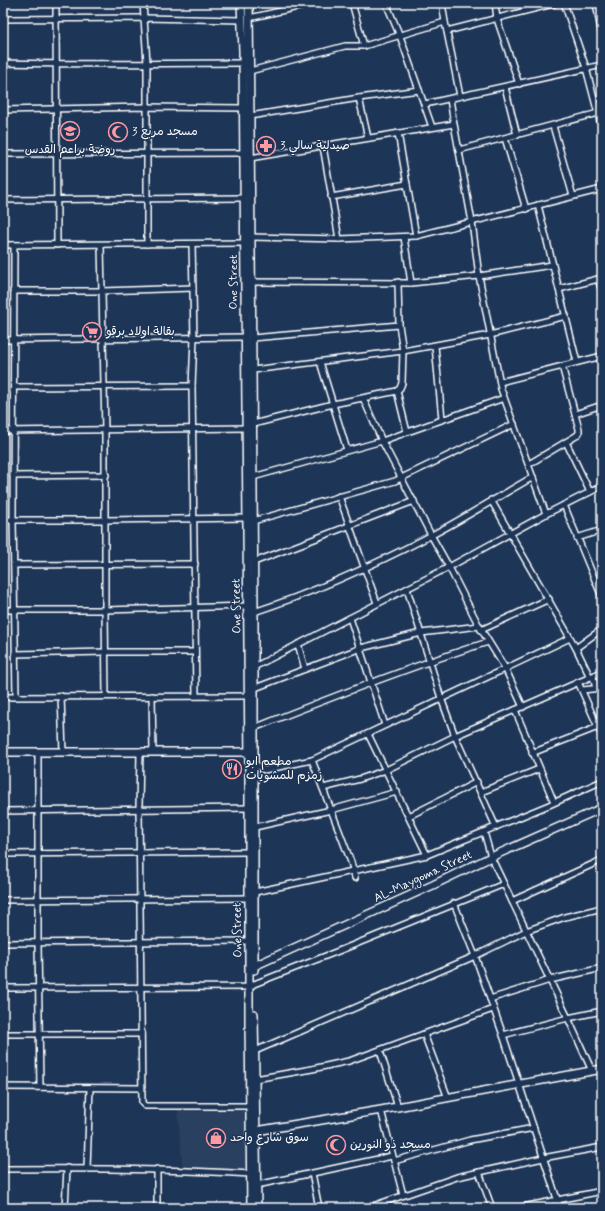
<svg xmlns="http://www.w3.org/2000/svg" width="605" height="1211" font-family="Mynerve,'Playpen Sans Arabic',sans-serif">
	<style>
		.built { fill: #2a4161 }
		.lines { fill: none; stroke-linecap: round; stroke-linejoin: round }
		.street-casing { stroke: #fff; stroke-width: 8 }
		.secondary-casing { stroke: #fff; stroke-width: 10 }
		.street { stroke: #1d3557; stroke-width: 5 }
		.secondary { stroke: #1d3557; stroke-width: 7 }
		.labels { text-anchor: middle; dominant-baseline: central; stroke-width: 3; stroke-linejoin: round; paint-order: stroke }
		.poi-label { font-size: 12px; fill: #fff; stroke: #1d3557; text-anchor: start }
		.street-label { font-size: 12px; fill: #fff; stroke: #1d3557 }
	</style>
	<rect width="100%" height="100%" fill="#1d3557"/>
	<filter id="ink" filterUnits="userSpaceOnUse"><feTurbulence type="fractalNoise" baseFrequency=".025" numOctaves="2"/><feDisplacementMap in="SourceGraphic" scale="8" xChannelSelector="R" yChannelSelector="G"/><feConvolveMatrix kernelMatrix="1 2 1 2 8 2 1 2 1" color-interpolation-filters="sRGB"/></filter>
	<g filter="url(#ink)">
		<polygon class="built" points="177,1106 251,1106 252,1173 183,1170"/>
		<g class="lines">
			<g class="street-casing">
				<g id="street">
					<polyline points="56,3 57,245"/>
					<polyline points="143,3 147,63 147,244"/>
					<polyline points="352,3 364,46"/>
					<polyline points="386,3 400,36 432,127"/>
					<polyline points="442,3 445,22 460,96"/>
					<polyline points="495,3 497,19 519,84"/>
					<polyline points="564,3 586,68 602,129"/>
					<polyline points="596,3 602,36"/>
					<polyline points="249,18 316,3"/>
					<polyline points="3,19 144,18 241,20"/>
					<polyline points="447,31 557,3"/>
					<path d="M3,63c80,2 160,0 240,0"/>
					<polyline points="250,71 345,46 364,46 445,22"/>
					<polyline points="505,87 517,135"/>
					<polyline points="359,98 368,138"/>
					<polyline points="450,99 454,124 472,222 479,276 501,389 546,514"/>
					<polyline points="425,104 602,65"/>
					<polyline points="3,110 146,107 243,108"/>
					<polyline points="250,116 359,98 419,90"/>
					<polyline points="553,126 573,196"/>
					<polyline points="398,133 416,236"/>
					<polyline points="505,138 526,209"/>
					<polyline points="323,146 339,239"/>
					<polyline points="459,150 602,112"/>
					<polyline points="3,154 244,153"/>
					<polyline points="250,158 454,124"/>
					<polyline points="331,197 407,184"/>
					<polyline points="3,200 244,198"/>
					<polyline points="538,205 577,362"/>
					<polyline points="251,237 339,239 416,236 602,189"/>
					<polyline points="404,237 411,283"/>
					<polyline points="192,244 194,338 192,386 196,696"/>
					<polyline points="3,245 245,243"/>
					<polyline points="14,245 13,520 16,696"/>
					<polyline points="101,245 105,431 105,610 106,696"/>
					<polyline points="598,279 602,291"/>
					<polyline points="252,282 411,283 479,276 552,265"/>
					<polyline points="398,282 399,325 403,351 402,383 400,388 397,391 407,432"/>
					<polyline points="559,289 602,278"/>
					<polyline points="13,291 102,291 193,288"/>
					<polyline points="252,338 399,325"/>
					<polyline points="3,340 245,337"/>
					<polyline points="435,346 442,419"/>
					<polyline points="320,362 347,450"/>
					<polyline points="253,370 403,351 490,335 566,316"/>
					<polyline points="500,382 602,356"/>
					<polyline points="14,387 192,386"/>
					<polyline points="363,398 382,441 431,535 449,567 479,626 505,668 523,707"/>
					<polyline points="575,414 602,405"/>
					<polyline points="253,424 333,404 397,391"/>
					<polyline points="3,431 246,428"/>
					<polyline points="566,442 590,492"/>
					<polyline points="529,464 576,436 579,433 579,429 562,366"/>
					<polyline points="13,476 106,475"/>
					<polyline points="253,477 382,441 504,398"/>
					<polyline points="339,496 377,603"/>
					<polyline points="491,500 576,648 590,677"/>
					<polyline points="564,505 602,597"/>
					<polyline points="3,520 105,520 247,518"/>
					<polyline points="253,521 395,481 514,424"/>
					<polyline points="577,538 602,530"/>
					<polyline points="254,562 414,501"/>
					<polyline points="14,565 195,564"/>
					<polyline points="407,589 441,698 455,736 496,827"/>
					<polyline points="3,610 105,610 248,606"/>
					<path d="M254,612c61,-20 120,-47 176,-76 35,-18 69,-40 103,-59"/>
					<polyline points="350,618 385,725"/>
					<polyline points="481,630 549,599"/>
					<polyline points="298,644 305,669"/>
					<polyline points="576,648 602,629"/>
					<polyline points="15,654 106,652 195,652"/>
					<polyline points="252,668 449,567 546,514 602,486"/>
					<polyline points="593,676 596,689"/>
					<polyline points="578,682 602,736"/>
					<polyline points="255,688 361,648 421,633 479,626"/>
					<polyline points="582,690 602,688"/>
					<polyline points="61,696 63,752"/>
					<polyline points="152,696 153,752"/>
					<polyline points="3,697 248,696"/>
					<polyline points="515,710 554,802"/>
					<path d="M254,728c78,-31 155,-61 234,-86"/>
					<polyline points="368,734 427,855"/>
					<polyline points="140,751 139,809 142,1103 145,1106 250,1106"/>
					<polyline points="38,752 38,943 40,1087"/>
					<polyline points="532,753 598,727"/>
					<polyline points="312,760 351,862 355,878"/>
					<polyline points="252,764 255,764 264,770 312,760 570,638"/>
					<polyline points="323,788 360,779 386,770 455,736 602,672"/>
					<polyline points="481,792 539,769"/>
					<polyline points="3,811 249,808"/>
					<polyline points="409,816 477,782"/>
					<polyline points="255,827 331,810 397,792"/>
					<polyline points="484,832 491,857 568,1018 592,1071"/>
					<polyline points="3,854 249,852"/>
					<polyline points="255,892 427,855 549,805 602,781"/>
					<polyline points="3,900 249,898"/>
					<polyline points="512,901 602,860"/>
					<polyline points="454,903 475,956 503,1035 560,1208"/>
					<polyline points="3,943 249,941"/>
					<polyline points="3,988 250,987 254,984 341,950 504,884"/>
					<polyline points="490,999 550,980 602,968"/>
					<polyline points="3,1034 141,1034"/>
					<polyline points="424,1034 448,1098"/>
					<polyline points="503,1035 568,1018 602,1011"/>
					<polyline points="255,1051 475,956 526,931 565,917 602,908"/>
					<polyline points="380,1051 398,1107"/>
					<polyline points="255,1079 312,1069 349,1061 493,1009"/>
					<polyline points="3,1087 141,1088"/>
					<polyline points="381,1110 403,1195"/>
					<polyline points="394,1161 470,1140 534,1128"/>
					<polyline points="87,1168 90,1088"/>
					<path d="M3,1169c83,-1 165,0 248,5"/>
					<polyline points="157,1169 157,1208"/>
					<polyline points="479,1172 492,1208"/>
					<polyline points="312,1173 319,1208"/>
					<polyline points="257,1185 392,1156"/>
					<polyline points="65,1208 67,1168"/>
					<polyline points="367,1208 457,1177 543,1158 602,1147"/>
					<polyline points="518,1208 602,1191"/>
				</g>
			</g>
			<g class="secondary-casing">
				<g id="secondary">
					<polyline points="241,3 243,51 249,764 249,1021 251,1208"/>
					<polyline points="249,3 254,612 254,970"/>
					<polyline points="3,752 253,752"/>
					<polyline points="252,967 433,885 491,857 602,808"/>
					<polyline points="254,1014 257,1208"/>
					<polyline points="256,1131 381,1110 602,1069"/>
				</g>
			</g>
			<use href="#street" class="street"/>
			<use href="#secondary" class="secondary"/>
		</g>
	</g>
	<defs>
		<g id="school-ring" transform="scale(1)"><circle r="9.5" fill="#1d3557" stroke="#ff9aa2" stroke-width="1.5"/><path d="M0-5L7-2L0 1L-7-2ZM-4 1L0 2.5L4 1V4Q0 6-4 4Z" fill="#ff9aa2"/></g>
		<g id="mosque-ring" transform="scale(1)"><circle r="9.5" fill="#1d3557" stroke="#ff9aa2" stroke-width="1.5"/><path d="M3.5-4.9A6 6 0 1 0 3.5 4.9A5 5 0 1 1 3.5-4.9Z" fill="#ff9aa2"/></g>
		<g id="pharmacy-ring" transform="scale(1)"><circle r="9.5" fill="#1d3557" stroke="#ff9aa2" stroke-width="1.5"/><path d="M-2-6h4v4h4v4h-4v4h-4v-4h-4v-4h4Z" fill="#ff9aa2"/></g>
		<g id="supermarket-ring" transform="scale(1)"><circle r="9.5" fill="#1d3557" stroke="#ff9aa2" stroke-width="1.5"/><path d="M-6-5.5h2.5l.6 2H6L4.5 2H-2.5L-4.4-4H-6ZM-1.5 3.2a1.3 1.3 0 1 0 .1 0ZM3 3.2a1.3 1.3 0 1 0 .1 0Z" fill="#ff9aa2"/></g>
		<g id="restaurant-ring" transform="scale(1)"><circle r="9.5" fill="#1d3557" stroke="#ff9aa2" stroke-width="1.5"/><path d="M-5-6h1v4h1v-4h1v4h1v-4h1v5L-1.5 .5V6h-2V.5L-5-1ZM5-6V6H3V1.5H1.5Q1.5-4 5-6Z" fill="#ff9aa2"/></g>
		<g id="shop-ring" transform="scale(1)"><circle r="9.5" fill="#1d3557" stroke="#ff9aa2" stroke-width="1.5"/><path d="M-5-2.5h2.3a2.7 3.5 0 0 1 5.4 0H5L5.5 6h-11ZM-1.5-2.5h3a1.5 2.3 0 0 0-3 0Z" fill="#ff9aa2"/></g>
	</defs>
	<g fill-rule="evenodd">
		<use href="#school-ring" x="70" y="131"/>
		<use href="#mosque-ring" x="118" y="132"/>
		<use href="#pharmacy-ring" x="266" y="146"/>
		<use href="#supermarket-ring" x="92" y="332"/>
		<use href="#restaurant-ring" x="232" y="769"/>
		<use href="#shop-ring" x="216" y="1138"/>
		<use href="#mosque-ring" x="336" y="1145"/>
	</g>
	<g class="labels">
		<g class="poi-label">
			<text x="132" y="132">مسجد مربع 3</text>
			<text x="280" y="146">صيدلية سالي 3</text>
			<text x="70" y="150" text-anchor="middle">روضة براعم القدس</text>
			<text x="106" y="332">بقالة اولاد برقو</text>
			<text x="246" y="762">مطعم ابو<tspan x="246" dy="14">زمزم للمشويات</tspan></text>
			<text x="230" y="1138">سوق شارع واحد</text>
			<text x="350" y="1145">مسجد ذو النورين</text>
		</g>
		<g class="street-label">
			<text transform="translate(234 282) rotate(-90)">One Street</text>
			<text transform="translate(237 606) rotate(-91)">One Street</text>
			<text transform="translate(423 877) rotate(-25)">AL-Maygoma Street</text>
			<text transform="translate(238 930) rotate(-91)">One Street</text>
		</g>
	</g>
	<rect width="605" height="1211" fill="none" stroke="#1d3557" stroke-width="16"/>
	<rect x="8" y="8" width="589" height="1195" fill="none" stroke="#fff" stroke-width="1.5" filter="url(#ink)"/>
</svg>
